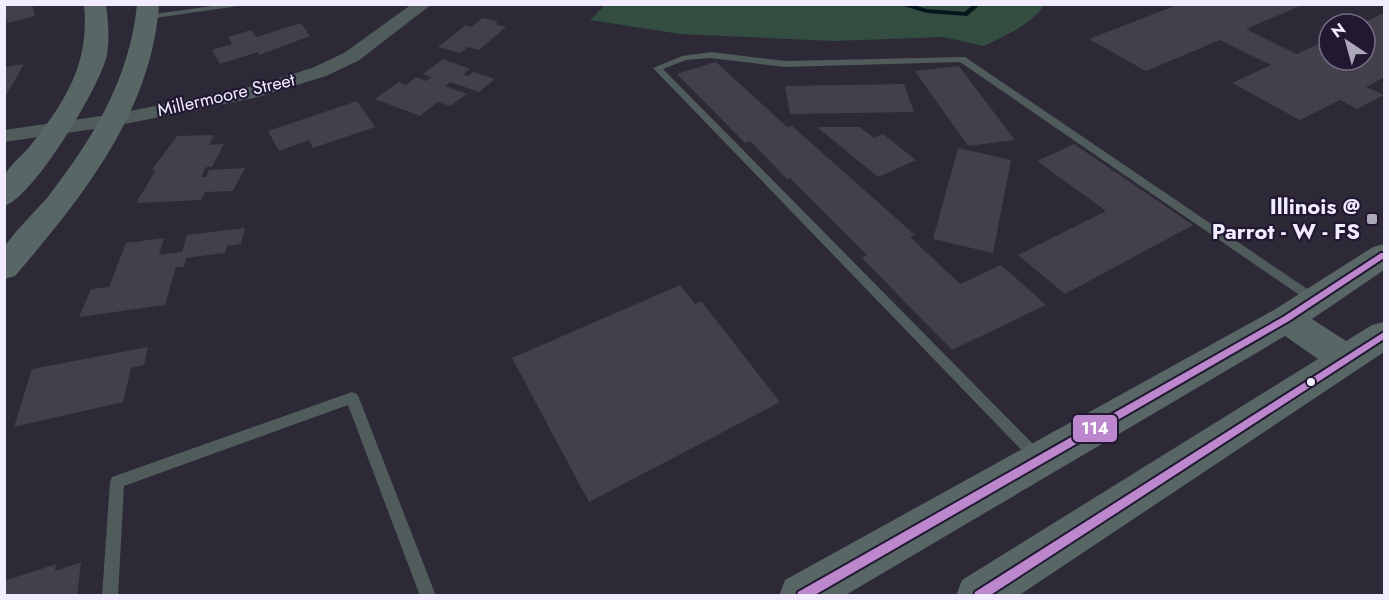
<svg xmlns="http://www.w3.org/2000/svg" width="1389" height="600" font-family="Jost,sans-serif">
	<style>
		.green { fill: #334d41 }
		.lines { fill: none; stroke-linecap: round; stroke-linejoin: round }
		.stream { fill: #05171a; fill-rule: evenodd }
		.building { fill: #43404c }
		.service { fill: #505b5c; fill-rule: evenodd }
		.minor { fill: #505b5c; fill-rule: evenodd }
		.secondary { fill: #586666; fill-rule: evenodd }
		.bus-1-casing { stroke: #211932; stroke-width: 4 }
		.bus-1 { fill: #bc87cc; fill-rule: evenodd }
		.poi-dot { fill: #aca8b9; stroke: #211932; stroke-width: 2 }
		.bus-dot { fill: #f1edff; stroke: #211932; stroke-width: 2 }
		.labels { text-anchor: middle; dominant-baseline: central; stroke-width: 4.5; stroke-linejoin: round; paint-order: stroke }
		.far-street-label { font-size: 18px; fill: #f1edff; stroke: #211932 }
		.poi-label { font-size: 22px; font-weight: bold; fill: #f1edff; stroke: #211932; text-anchor: end }
		.line-badge { stroke: #211932; stroke-width: 2 }
		.badge-label { font-size: 16px; text-anchor: middle; font-weight: bold; fill: #fff }
	</style>
	<rect width="100%" height="100%" fill="#2d2937"/>
	<path class="green" d="M606,4h438v1c-12,20 -40,31 -60,41l-41,-9 -109,4 -154,-7 -90,-14z"/>
	<g class="lines">
		<polygon class="stream" points="897,4 910,4 927,9 965,12 973,4 981,4 967,16 927,13"/>
	</g>
	<g class="building">
		<polygon points="4,4 32,4 35,16 7,23"/>
		<polygon points="1177,5 1302,5 1246,29 1297,54 1329,39 1329,60 1365,60 1365,22 1384,13 1384,77 1366,87 1384,95 1357,109 1340,100 1300,120 1232,83 1271,65 1220,40 1146,71 1089,39"/>
		<polygon points="483,18 498,21 495,24 506,27 479,50 468,47 460,53 438,47 466,25 471,27"/>
		<polygon points="301,23 310,36 259,55 258,52 220,64 212,50 232,44 228,37 251,30 256,37"/>
		<polygon points="443,59 470,69 463,74 468,76 473,72 495,79 479,92 450,82 445,86 467,94 450,106 438,102 420,116 375,99 399,82 406,85 416,77 426,81 432,77 423,74"/>
		<polygon points="716,62 787,127 792,126 915,235 910,237 960,284 1001,265 1046,305 952,350 862,258 867,255 790,178 787,179 750,141 745,143 677,74"/>
		<polygon points="24,64 4,99 4,67"/>
		<polygon points="959,66 967,77 1015,140 968,146 915,71"/>
		<polygon points="904,84 914,112 790,114 785,86"/>
		<polygon points="357,101 375,127 313,148 309,140 279,151 268,131"/>
		<polygon points="817,127 860,127 874,138 883,134 916,160 878,177"/>
		<polygon points="214,135 209,145 224,144 212,167 206,167 201,177 206,177 209,170 245,168 233,191 205,192 201,200 136,203 156,170 151,171 177,136"/>
		<polygon points="1074,144 1193,225 1065,294 1018,255 1106,211 1037,161"/>
		<polygon points="958,148 1011,160 993,253 933,239"/>
		<polygon points="245,228 241,244 227,246 225,253 186,258 184,267 176,267 165,305 79,317 91,289 109,287 126,243 164,238 159,255 182,252 187,235"/>
		<polygon points="680,285 695,304 701,301 780,402 589,502 512,358"/>
		<polygon points="148,347 144,365 131,368 123,402 14,427 32,369"/>
		<polygon points="81,562 77,596 4,596 4,581 56,564 55,571"/>
	</g>
	<g class="lines">
		<g class="service">
			<polygon points="226,4 252,4 148,19 144,17 148,15"/>
			<polygon points="711,52 785,61 965,57 1319,297 1321,300 1315,305 1311,303 960,62 785,67 711,58 686,60 663,69 1043,454 1045,458 1043,462 1038,464 1033,462 653,68 682,56"/>
			<polygon points="352,392 357,394 359,398 436,596 420,596 348,405 124,486 118,596 102,596 110,482 112,477"/>
		</g>
		<polygon class="minor" points="412,4 432,4 358,61 326,76 258,97 115,126 4,142 4,130 115,114 254,86 312,68 344,53"/>
		<g class="secondary">
			<path d="M84,4h22c2,18 4,34 1,51 -7,32 -74,143 -103,151 0,-9 -1,-20 0,-28 3,-11 19,-23 26,-32 36,-45 60,-83 54,-142z"/>
			<path d="M137,4h22c-7,107 -77,194 -144,272l-11,3c0,-8 -3,-24 1,-32 2,-7 34,-40 42,-49 45,-58 83,-119 90,-194z"/>
			<polygon points="1384,244 1384,270 1312,319 1346,341 1372,325 1384,322 1384,352 1018,596 956,596 962,580 1318,359 1285,336 844,596 779,596 785,580 1274,310 1373,247"/>
		</g>
		<g class="bus-1-casing">
			<g id="bus-1">
				<polygon points="1381,253 1384,253 1384,258 1289,321 813,596 797,596 798,592 1283,317"/>
				<polygon points="1384,332 1384,339 989,596 974,596 975,592"/>
			</g>
		</g>
		<use href="#bus-1" class="bus-1"/>
	</g>
	<rect class="poi-dot" x="1366" y="213" width="12" height="12" rx="3"/>
	<circle class="bus-dot" cx="1311" cy="382" r="5"/>
	<g class="labels">
		<g class="far-street-label">
			<text transform="translate(226 95) rotate(-13)">Millermoore Street</text>
		</g>
		<g class="poi-label">
			<text x="1360" y="206">Illinois @<tspan x="1360" dy="25">Parrot - W - FS</tspan></text>
		</g>
	</g>
	<rect class="line-badge" x="1072" y="414" width="46" height="29" rx="6" fill="#bc87cc"/>
	<g class="badge-label">
		<text x="1095" y="434">114</text>
	</g>
	<rect width="1389" height="600" fill="none" stroke="#f1edff" stroke-width="12"/>
	<g transform="translate(1347 42) rotate(324)"><circle r="28" fill="#211932" stroke="#746e84" stroke-width="1.5"/>
	<path d="M0-4.5L10 22L0 15L-10 22Z" fill="#aca8b9"/>
	<text y="-9" font-size="16" font-weight="bold" text-anchor="middle" fill="#f1edff">N</text>
	</g>
</svg>
